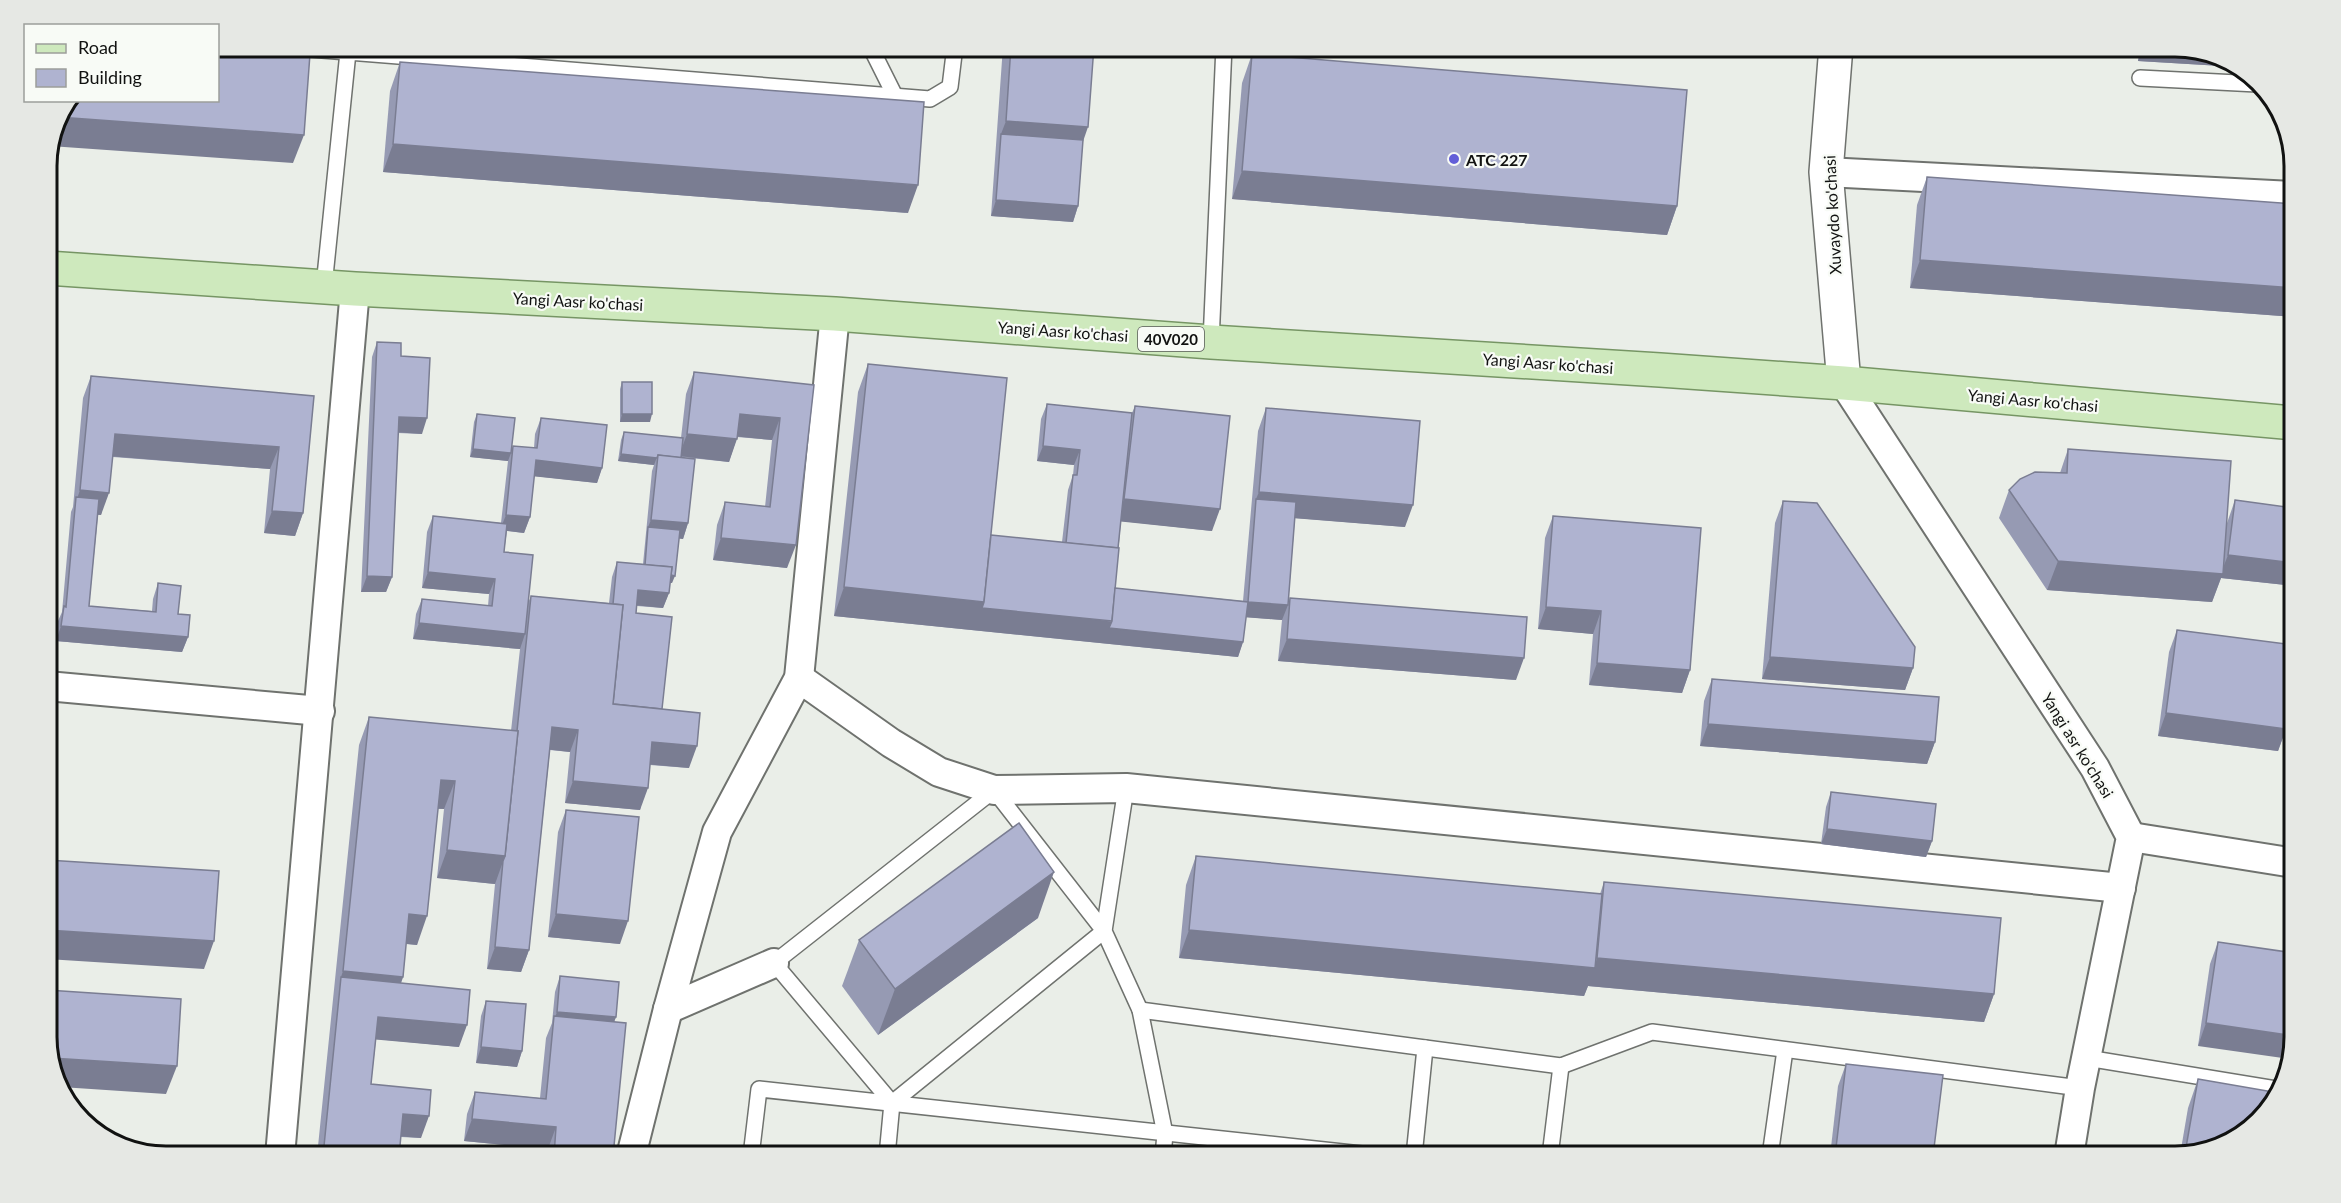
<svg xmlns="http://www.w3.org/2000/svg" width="2341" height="1203" font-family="Lato,sans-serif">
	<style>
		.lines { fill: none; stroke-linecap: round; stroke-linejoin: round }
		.lane-casing { stroke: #6f726e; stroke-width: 18 }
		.street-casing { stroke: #6f726e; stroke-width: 32 }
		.secondary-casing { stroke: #6f726e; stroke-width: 36 }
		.primary-casing { stroke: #769564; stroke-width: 36 }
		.lane { stroke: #fff; stroke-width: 15 }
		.street { stroke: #fff; stroke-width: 28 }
		.secondary { stroke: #fff; stroke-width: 33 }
		.primary { stroke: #cee9bd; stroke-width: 33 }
		.wall { fill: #969ab3 }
		.shaded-wall { fill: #7a7d92 }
		.building { fill: #afb3d0; stroke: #7a7d92; stroke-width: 1.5 }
		.poi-dot { fill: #635fd8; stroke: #f8fbf6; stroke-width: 2 }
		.labels { text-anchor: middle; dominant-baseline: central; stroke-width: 4.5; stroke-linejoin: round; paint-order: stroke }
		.shield { fill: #f8fbf6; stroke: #565856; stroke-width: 1.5 }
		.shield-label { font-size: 15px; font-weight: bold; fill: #111211 }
		.poi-label { font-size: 16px; font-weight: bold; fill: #111211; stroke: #f8fbf6; text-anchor: start }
		.street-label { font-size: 16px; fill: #111211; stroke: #f8fbf6 }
		.rim { fill: none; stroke: #111211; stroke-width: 3 }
	</style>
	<rect width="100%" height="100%" fill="#eaeee8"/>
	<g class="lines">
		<g class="lane-casing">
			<g id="lane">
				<polyline points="271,46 348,52 357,50"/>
				<polyline points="870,46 895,96"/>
				<polyline points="2140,78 2257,84"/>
				<polyline points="324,286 348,52 930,99 950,87 955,46"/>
				<polyline points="1211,342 1224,46"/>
				<polyline points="1126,788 1104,931 1140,1010 1165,1134 1163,1156"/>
				<polyline points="1140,1010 1561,1066 1652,1032 2080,1088"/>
				<polyline points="2087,1058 2282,1090"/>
				<polyline points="751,1156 759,1089 1380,1156"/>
				<polyline points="887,1156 892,1103 1104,931 994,790 774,963 892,1103"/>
				<polyline points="1414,1156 1425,1048"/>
				<polyline points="1550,1156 1561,1066"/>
				<polyline points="1770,1156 1785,1050"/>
			</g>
		</g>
		<g class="street-casing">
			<g id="street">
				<polyline points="1826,172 2294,196"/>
				<polyline points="1844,383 2095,768 2131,837 2080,1088 2069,1156"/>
				<polyline points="799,678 891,743 939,772 994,790 1126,788 2121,888"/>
				<polyline points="47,686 320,711"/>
				<polyline points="2131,837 2294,863"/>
				<polyline points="668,1009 774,963"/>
				<polyline points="280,1156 355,289"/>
				<polyline points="631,1156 668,1009 717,832 799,678 835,314"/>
			</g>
		</g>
		<g class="secondary-casing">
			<polyline id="secondary" points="1836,46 1826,172 1844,383"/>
		</g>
		<g class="primary-casing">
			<polyline id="primary" points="47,268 355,289 835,314 1211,342 1660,370 1844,383 2294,423"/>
		</g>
		<use href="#lane" class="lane"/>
		<use href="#street" class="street"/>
		<use href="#secondary" class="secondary"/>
		<use href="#primary" class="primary"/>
	</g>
	<g class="wall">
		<polygon points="1003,46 1094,46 1083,140 1078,206 1073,222 991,216"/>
		<polygon points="2139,46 2175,46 2228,59 2238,67 2138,61"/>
		<polygon points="1252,54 1677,206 1667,235 1232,199 1242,83"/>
		<polygon points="400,62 908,213 383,172 390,91"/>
		<polygon points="1927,177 2294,204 2294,317 1910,288 1917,205"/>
		<polygon points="377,342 401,356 422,434 398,433 392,577 386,592 361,592 372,357"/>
		<polygon points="868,364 991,535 1062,542 1068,490 1073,475 1074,465 1037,461 1041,419 1047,404 1132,413 1135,406 1212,531 1121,521 1115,588 1243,601 1258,431 1266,408 1405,527 1295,518 1288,605 1290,598 1516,680 1278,661 1282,620 1246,617 1243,642 1238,657 834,616 858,392"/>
		<polygon points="694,372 814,385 787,568 713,560 717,525 725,502 765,507 772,440 737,437 729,462 681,457 688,523 683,539 679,538 672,583 670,583 669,593 663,608 637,606 636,613 662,709 689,768 650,765 640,810 565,803 570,752 550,750 529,950 521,972 487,969 495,884 437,878 444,809 438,809 417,945 406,944 403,977 401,983 459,1047 376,1039 371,1084 421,1138 401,1137 399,1156 317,1156 359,745 369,717 511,731 520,649 413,639 416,614 422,599 488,606 489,594 422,588 427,532 433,516 501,523 508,461 470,457 474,422 477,414 511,453 513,446 534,448 535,434 541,418 602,468 597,483 534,476 530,517 524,533 507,531 504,552 528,603 531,596 609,603 612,577 617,562 643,564 652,471 654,465 618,461 621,440 624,432 681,438 686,394"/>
		<polygon points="91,376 314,396 303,513 295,536 264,533 270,469 113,457 101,515 98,515 89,606 152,611 153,599 158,583 178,614 188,637 182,652 56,641 58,621 62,612 71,512 73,507 83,398"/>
		<polygon points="622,382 650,422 620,422 620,389"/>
		<polygon points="2068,449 2227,523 2235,500 2294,508 2294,586 2221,578 2212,602 2047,590 1999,518 2009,490 2060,473"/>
		<polygon points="1783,501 1913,668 1905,690 1762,679 1775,523"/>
		<polygon points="1553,516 1690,670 1682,693 1589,685 1593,634 1538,629 1545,538"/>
		<polygon points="2177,630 2286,729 2278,751 2158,736 2169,652"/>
		<polygon points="1712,679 1935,742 1927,764 1700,746 1704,701"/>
		<polygon points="1831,792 1932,841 1926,857 1821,844 1826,807"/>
		<polygon points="566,810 620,944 548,937 558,832"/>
		<polygon points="1196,856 1600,894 1604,882 1994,994 1984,1022 1588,986 1584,996 1179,958 1186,885"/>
		<polygon points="1038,918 878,1035 842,986 859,940"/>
		<polygon points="2218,942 2294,953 2198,1046 2210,964"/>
		<polygon points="560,976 616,1017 614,1022 613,1156 548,1156 548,1149 464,1141 467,1114 475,1092 540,1098 546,1038 552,1023 555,992"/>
		<polygon points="486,1001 522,1051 517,1067 476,1063 481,1016"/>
		<polygon points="1846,1064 1933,1156 1830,1156 1838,1086"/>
		<polygon points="2198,1079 2241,1137 2180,1155 2188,1108"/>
	</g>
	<g class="shaded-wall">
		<polygon points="2143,46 2175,46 2228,59 2238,67 2138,61"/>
		<polygon points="58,117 304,135 293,163 50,146"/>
		<polygon points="1006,121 1088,127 1078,156 1001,134"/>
		<polygon points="393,144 918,185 908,213 383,172"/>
		<polygon points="1242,171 1677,206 1667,235 1232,199"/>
		<polygon points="996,200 1078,206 1073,222 991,216"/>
		<polygon points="1920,260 2294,288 2294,317 1910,288"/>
		<polygon points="622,414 652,414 650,422 620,422"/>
		<polygon points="740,414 780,418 772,440 732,436"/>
		<polygon points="399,417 427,418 422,434 393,432"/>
		<polygon points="115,434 279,447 270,469 107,456"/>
		<polygon points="687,434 737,439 729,462 679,456"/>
		<polygon points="1043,446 1080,450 1074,465 1037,461"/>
		<polygon points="473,449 511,453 508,461 470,457"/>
		<polygon points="621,454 657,457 654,465 618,461"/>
		<polygon points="536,460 602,468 597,483 531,476"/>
		<polygon points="80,490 109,493 101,515 75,512 76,502"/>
		<polygon points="1259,492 1413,505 1405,527 1255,515 1256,499"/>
		<polygon points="1124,499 1220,509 1212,531 1116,521"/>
		<polygon points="272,511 303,513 295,536 264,533"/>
		<polygon points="506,515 530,517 524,533 500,530"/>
		<polygon points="651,520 688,523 683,539 648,535 648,527"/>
		<polygon points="721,538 796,545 787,568 713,560"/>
		<polygon points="2228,555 2294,563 2294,586 2221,578 2212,602 2047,590 2058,561 2221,573"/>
		<polygon points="428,572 495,579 489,594 422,588"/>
		<polygon points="644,572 675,576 672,583 641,580"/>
		<polygon points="367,576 392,577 386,592 361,592"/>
		<polygon points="844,587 984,602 1243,642 1238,657 834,616"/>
		<polygon points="638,590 669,593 663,608 633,605"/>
		<polygon points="1248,602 1288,605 1282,620 1242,617"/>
		<polygon points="1546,607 1601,611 1593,634 1538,629"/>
		<polygon points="419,623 525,634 520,649 413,639"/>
		<polygon points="61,626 188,637 182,652 56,641"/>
		<polygon points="1287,639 1524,658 1516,680 1278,661"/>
		<polygon points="1770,657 1913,668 1905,690 1762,679"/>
		<polygon points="1597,663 1690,670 1682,693 1589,685"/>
		<polygon points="2166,713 2286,729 2278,751 2158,736"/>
		<polygon points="1708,724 1935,742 1927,764 1700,746"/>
		<polygon points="552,727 578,730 570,752 544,749"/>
		<polygon points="652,742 697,746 689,768 644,764"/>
		<polygon points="441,780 455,781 444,809 431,808"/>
		<polygon points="573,781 648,788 640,810 565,803"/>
		<polygon points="1827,829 1932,841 1926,857 1821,844"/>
		<polygon points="447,850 505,856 495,884 437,878"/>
		<polygon points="1054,872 1038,918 878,1035 895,989"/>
		<polygon points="409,914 427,916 417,945 399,943"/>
		<polygon points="556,914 628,921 620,944 548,937"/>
		<polygon points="47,930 214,941 204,969 47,959"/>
		<polygon points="1189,930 1594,968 1597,958 1994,994 1984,1022 1588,986 1584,996 1179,958"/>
		<polygon points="495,947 529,950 521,972 487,969"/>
		<polygon points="343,971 403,977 393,1005 341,977"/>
		<polygon points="557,1012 616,1017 610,1032 554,1020"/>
		<polygon points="378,1017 467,1025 459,1047 370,1039"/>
		<polygon points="2206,1023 2295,1036 2290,1059 2198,1046"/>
		<polygon points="481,1047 522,1051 517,1067 476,1063"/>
		<polygon points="51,1058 177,1066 166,1094 61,1087"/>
		<polygon points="403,1114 429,1116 421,1138 395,1136"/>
		<polygon points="472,1119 556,1127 548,1149 464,1141"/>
	</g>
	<g class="building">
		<polygon points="1011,46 1094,46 1088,127 1006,121"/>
		<polygon points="218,47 310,54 304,135 58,117 59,113 68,100 218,100"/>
		<polygon points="1252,54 1687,90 1677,206 1242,171"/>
		<polygon points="400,62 924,102 918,185 393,144"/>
		<polygon points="1001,134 1083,140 1078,206 996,200"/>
		<polygon points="1927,177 2294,204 2294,288 1920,260"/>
		<polygon points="377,342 401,343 401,356 430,358 427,418 399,417 392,577 367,576"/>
		<polygon points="868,364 1007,378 984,602 844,587"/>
		<polygon points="694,372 814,385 796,545 721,538 725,502 770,507 780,418 740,414 737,439 687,434"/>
		<polygon points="91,376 314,396 303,513 272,511 279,447 115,434 109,493 80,490"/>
		<rect x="622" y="382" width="30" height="32"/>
		<polygon points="1047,404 1132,413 1118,548 1066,543 1073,475 1077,475 1080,450 1043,446"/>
		<polygon points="1135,406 1230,416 1220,509 1124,499"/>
		<polygon points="1266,408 1420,421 1413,505 1259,492"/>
		<polygon points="477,414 515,418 511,453 473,449"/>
		<polygon points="541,418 607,425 602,468 536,460 530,517 506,515 513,446 537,448"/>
		<polygon points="624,432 683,438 681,458 658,455 657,458 621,454"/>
		<polygon points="2068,449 2231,461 2223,574 2058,561 2009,490 2020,479 2035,472 2067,473"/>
		<polygon points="658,455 695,459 688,523 651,520"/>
		<polygon points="76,497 99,499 89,606 156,612 158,583 181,586 178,614 190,615 188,637 61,626 64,606 66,607"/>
		<polygon points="1256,499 1296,502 1288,605 1248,602"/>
		<polygon points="2235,500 2294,508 2294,563 2228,555"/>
		<polygon points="1783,501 1817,503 1915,647 1913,668 1770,657"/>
		<polygon points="433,516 507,524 504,552 533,555 525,634 419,623 422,599 492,606 495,579 428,572"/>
		<polygon points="1553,516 1701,528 1690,670 1597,663 1601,611 1546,607"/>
		<polygon points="648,527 680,530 675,576 671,575 672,567 645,565"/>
		<polygon points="991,535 1119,548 1112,621 982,608 984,602"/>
		<polygon points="617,562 672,567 669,593 638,590 636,613 672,617 662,709 613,704 623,605 613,604"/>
		<polygon points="1115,588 1248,602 1243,642 1109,628 1112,621"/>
		<polygon points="531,596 623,605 613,704 700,713 697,746 652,742 648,788 573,781 578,730 552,727 529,950 495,947 503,861 505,856 518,731 517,731"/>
		<polygon points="1290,598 1527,617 1524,658 1287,639"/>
		<polygon points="2177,630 2294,645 2294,665 2286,729 2166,713"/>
		<polygon points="1712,679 1939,697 1935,742 1708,724"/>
		<polygon points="369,717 518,731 505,856 447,850 455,781 441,780 427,916 409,914 403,977 343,971"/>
		<polygon points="1831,792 1936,804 1932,841 1827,829"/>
		<polygon points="566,810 639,817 628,921 556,914"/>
		<polygon points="1019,823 1054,872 895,989 859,940"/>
		<polygon points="1196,856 1602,894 1595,968 1189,930"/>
		<polygon points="47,860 219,871 214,941 47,930"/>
		<polygon points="1604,882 2001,918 1994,994 1597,958"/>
		<polygon points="2218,942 2294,953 2295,1036 2206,1023"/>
		<polygon points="560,976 619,982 616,1017 557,1012"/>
		<polygon points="341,977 470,990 467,1025 378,1017 371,1084 431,1090 429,1116 403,1114 399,1156 323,1156"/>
		<polygon points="47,990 181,999 177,1066 51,1058 47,1045"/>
		<polygon points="486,1001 526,1004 522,1051 481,1047"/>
		<polygon points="554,1016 626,1023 613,1156 554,1156 556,1127 472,1119 475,1092 546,1099"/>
		<polygon points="1846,1064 1943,1075 1933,1156 1835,1156"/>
		<polygon points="2198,1079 2279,1093 2241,1137 2185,1153"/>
		<polygon points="1021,1150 1090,1156 1020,1156"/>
		<polygon points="783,1151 836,1156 782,1156"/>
	</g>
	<circle class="poi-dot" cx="1454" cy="159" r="6"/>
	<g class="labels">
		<rect class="shield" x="1138" y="327" width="66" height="24" rx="4.5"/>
		<g class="shield-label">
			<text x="1171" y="339">40V020</text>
		</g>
		<g class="poi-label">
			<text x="1466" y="159">АТС 227</text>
		</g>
		<g class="street-label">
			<text transform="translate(1832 215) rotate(-93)">Xuvaydo ko'chasi</text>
			<text transform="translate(578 301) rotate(3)">Yangi Aasr ko'chasi</text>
			<text transform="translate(1063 331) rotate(4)">Yangi Aasr ko'chasi</text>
			<text transform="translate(1548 363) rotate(4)">Yangi Aasr ko'chasi</text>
			<text transform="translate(2033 400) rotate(5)">Yangi Aasr ko'chasi</text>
			<text transform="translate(2078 745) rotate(58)">Yangi asr ko'chasi</text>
		</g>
	</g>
	<path d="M0 0H2341V1203H0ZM166 57H2175A109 109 0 0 1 2284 166V1037A109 109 0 0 1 2175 1146H166A109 109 0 0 1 57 1037V166A109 109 0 0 1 166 57Z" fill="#e6e8e4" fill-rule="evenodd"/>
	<path class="rim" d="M166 57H2175A109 109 0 0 1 2284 166V1037A109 109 0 0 1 2175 1146H166A109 109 0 0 1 57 1037V166A109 109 0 0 1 166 57Z"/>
	<rect x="24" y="24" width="195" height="78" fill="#f8fbf6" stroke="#9c9e9a" stroke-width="1.5"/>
	<rect x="36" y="44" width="30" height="9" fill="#cee9bd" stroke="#9c9e9a" stroke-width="1.5"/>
	<text x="78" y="54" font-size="18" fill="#111211">Road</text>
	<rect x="36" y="69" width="30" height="18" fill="#afb3d0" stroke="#9c9e9a" stroke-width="1.5"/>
	<text x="78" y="84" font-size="18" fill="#111211">Building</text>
</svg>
